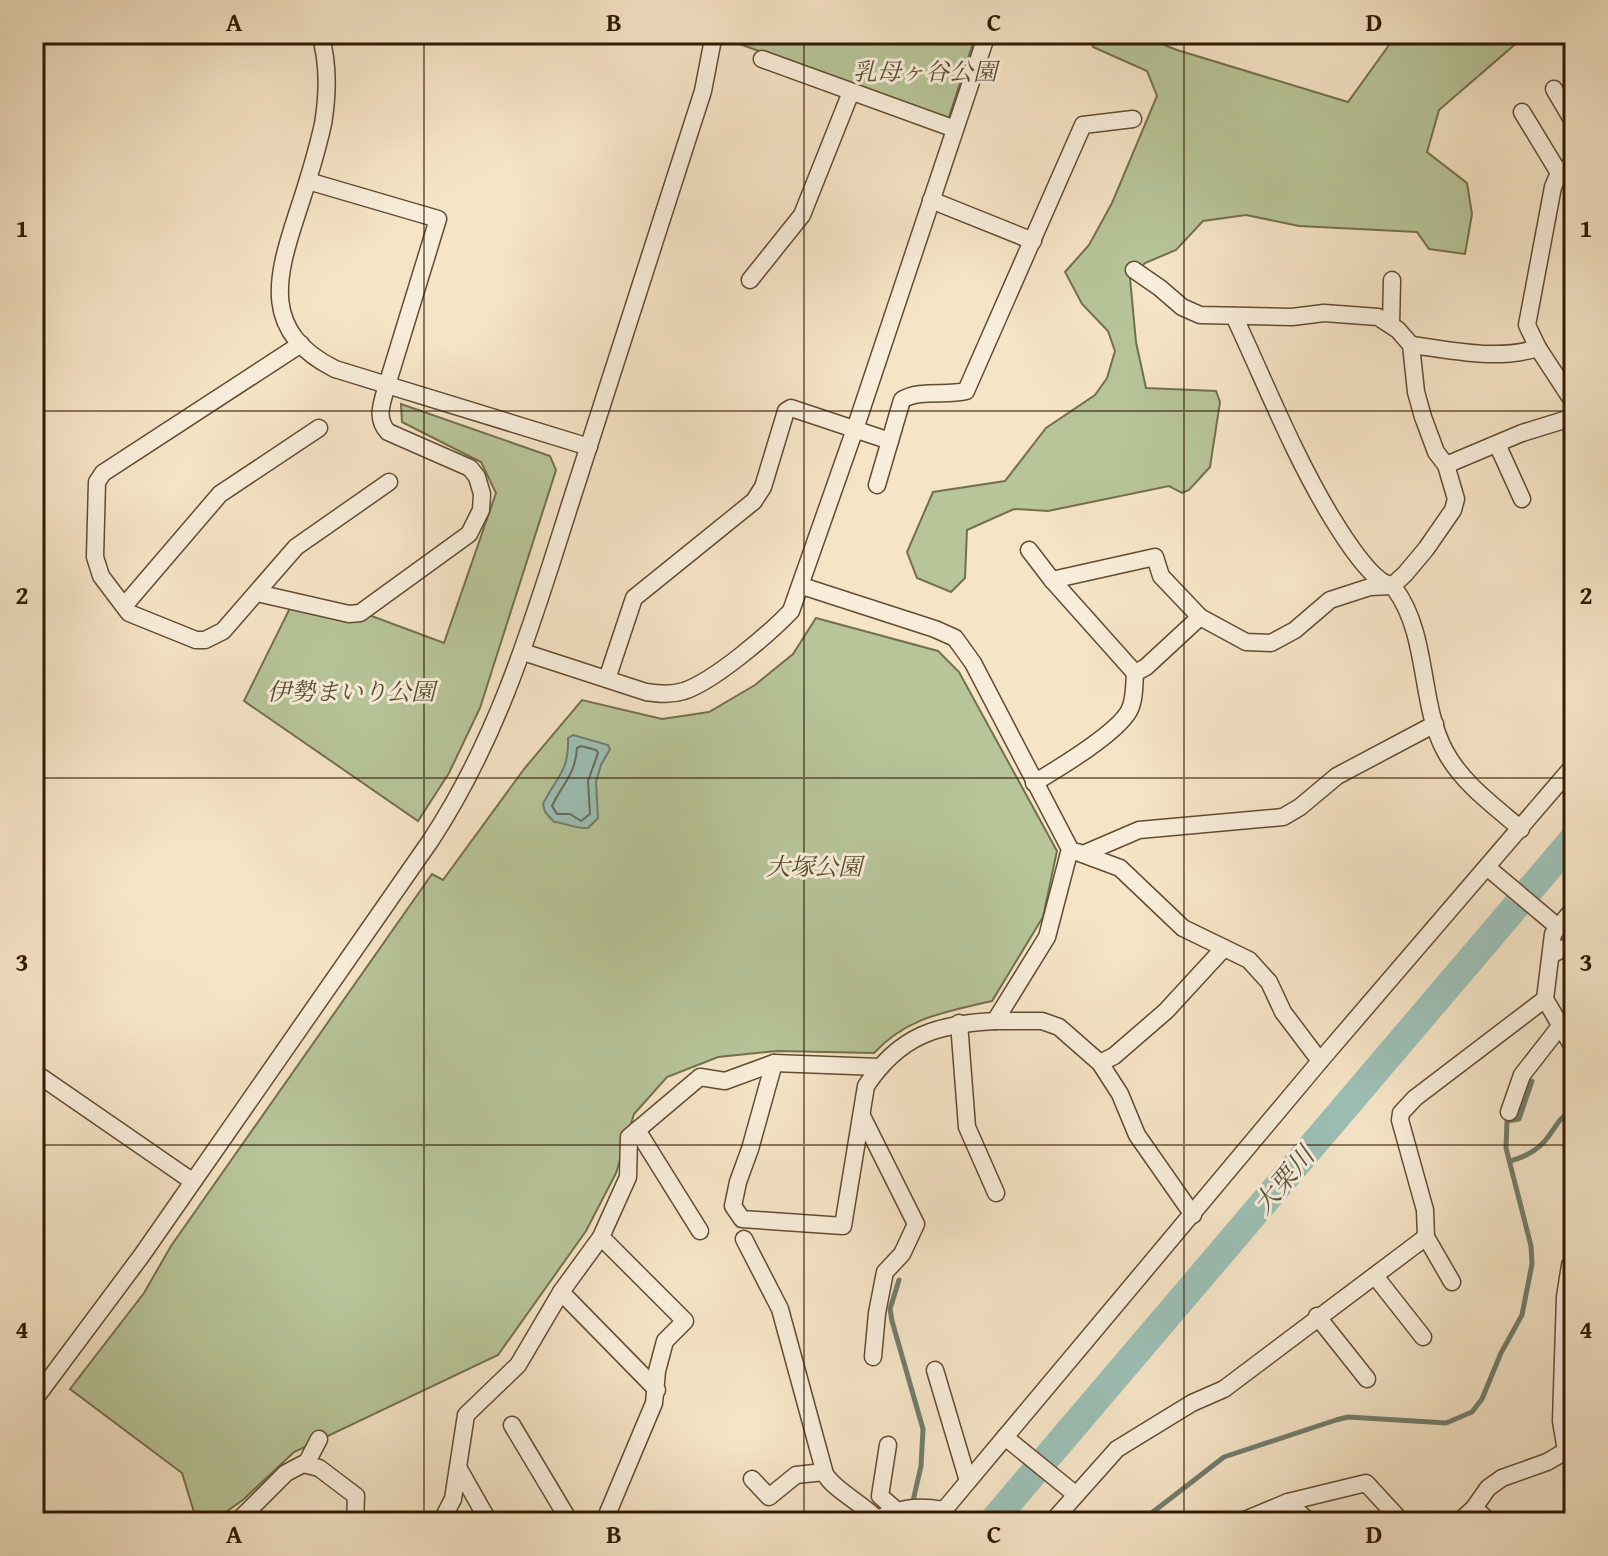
<svg xmlns="http://www.w3.org/2000/svg" width="1608" height="1556" font-family="'Gentium Book Plus','Noto Serif JP',serif">
	<style>
		.green { fill: #b7c599; stroke: #74704c; stroke-width: 2 }
		.water { fill: #9cbfb5; stroke: #717d6d; stroke-width: 2 }
		.lines { fill: none; stroke-linecap: round; stroke-linejoin: round }
		.shore { stroke: #666c5a; stroke-width: 2 }
		.stream { stroke: #717d6d; stroke-width: 5 }
		.river { stroke: #9cbfb5; stroke-width: 28 }
		.minor-casing { stroke: #624c32; stroke-width: 19 }
		.minor { stroke: #f8edda; stroke-width: 16 }
		.grid { fill: none; stroke: #311a00; stroke-width: 2; stroke-opacity: 0.55 }
		.labels { text-anchor: middle; dominant-baseline: central; stroke-width: 6; stroke-linejoin: round; paint-order: stroke }
		.park-label { font-size: 24px; font-style: italic; fill: #594d2e; stroke: #f8edda }
		.water-label { font-size: 26px; font-style: italic; fill: #56543f; stroke: #f8edda }
		.neatline { fill: none; stroke: #311a00; stroke-width: 3 }
		.grid-label { font-size: 26px; text-anchor: middle; font-weight: bold; fill: #311a00 }
	</style>
	<rect width="100%" height="100%" fill="#f5e4c6"/>
	<filter id="stains"><feTurbulence type="fractalNoise" baseFrequency=".0025" numOctaves="4"/><feColorMatrix values="0 0 0 0 .2 0 0 0 0 .09 0 0 0 0 .02 0 0 0 .5 -.17"/></filter>
	<radialGradient id="worn" r=".72"><stop offset=".6" stop-color="#630" stop-opacity="0"/><stop offset="1" stop-color="#630" stop-opacity=".3"/></radialGradient>
	<g class="green">
		<polygon points="734,34 976,34 948,120 734,42"/>
		<polygon points="1090,34 1137,34 1177,50 1348,102 1397,34 1527,34 1439,110 1427,152 1467,183 1472,214 1465,254 1429,249 1417,232 1299,226 1246,215 1203,221 1176,250 1145,263 1130,278 1136,342 1146,388 1216,391 1220,402 1210,467 1189,490 1182,493 1169,486 1048,511 1014,509 967,530 965,578 951,592 917,578 907,552 933,492 1005,481 1046,428 1095,395 1107,378 1115,351 1108,331 1082,304 1065,272 1089,245 1112,203 1157,96 1147,71 1093,47"/>
		<polygon points="401,404 550,456 556,470 480,708 449,773 418,821 244,701 290,608 369,615 444,643 496,493 481,462 402,422"/>
		<path d="M816,618l122,33 21,21 98,179 -14,66 -51,84c-46,11 -85,16 -118,52l-97,-2 -59,6 -51,20 -33,37 -18,59 -30,58 -88,124 -204,97 -50,47 -32,23h-15l-15,-49 -112,-84 74,-96 27,-47 261,-372 11,6 81,-111 58,-69 80,19 47,-7 46,-27 38,-31z"/>
	</g>
	<path class="water" d="M573,735l35,10 2,4 -9,16 -5,17 2,36 -10,10c-13,1 -21,-5 -34,-6l-9,-10 -2,-8c13,-27 26,-31 25,-66z"/>
	<g class="lines">
		<path class="shore" d="M581,746l15,4 2,3 -10,28 2,33 -9,7 -11,-7h-13l-5,-8c10,-22 23,-30 25,-58z"/>
		<g class="stream">
			<path d="M1510,1161c12,-3 24,-9 33,-18 12,-12 14,-26 31,-33"/>
			<polyline points="899,1280 890,1309 892,1321 923,1429 921,1466 913,1501"/>
			<polyline points="916,1517 919,1522"/>
			<polyline points="1140,1522 1224,1457 1336,1420 1348,1417 1446,1423 1472,1412 1482,1399 1501,1353 1522,1315 1532,1264 1531,1246 1506,1148 1507,1121 1519,1119 1532,1081"/>
		</g>
		<polyline class="river" points="992,1522 1574,838"/>
		<g class="minor-casing">
			<g id="minor">
				<path d="M320,34c9,30 8,60 3,90 -7,31 -16,60 -26,90 -21,64 -36,118 38,155l254,78"/>
				<polyline points="34,50 39,34"/>
				<polyline points="762,59 955,129"/>
				<polyline points="1554,89 1574,123"/>
				<polyline points="1522,112 1559,173"/>
				<polyline points="1574,164 1559,173 1553,187 1527,325 1538,348 1574,403"/>
				<polyline points="931,200 1033,241"/>
				<polyline points="750,280 802,215 851,92"/>
				<path d="M1234,316c31,66 60,140 98,202 11,18 32,50 48,62 5,4 11,4 15,9 34,47 24,114 50,162 17,32 49,55 76,78"/>
				<polyline points="1391,325 1392,280"/>
				<polyline points="301,344 103,473 97,482 95,557 101,576 129,613 196,640 205,640 223,631 296,547 389,482"/>
				<path d="M1411,345c43,5 85,16 127,3"/>
				<polyline points="1497,444 1522,499"/>
				<polyline points="1446,465 1522,433 1574,417"/>
				<path d="M877,485l25,-85c17,-11 44,-4 64,-9l117,-266 50,-6"/>
				<path d="M1029,550l23,30 83,93c-1,12 0,27 -6,38 -13,23 -70,57 -95,72"/>
				<polyline points="1052,580 1155,557 1161,576 1200,617 1246,642 1271,643 1295,630 1330,600 1370,587 1392,586 1405,574 1426,549 1453,510 1456,499 1446,465 1436,452 1423,417 1416,392 1411,345 1398,330 1378,317 1324,313 1292,317 1200,315 1182,307 1160,288 1134,270"/>
				<path d="M257,593l92,21 11,-1 109,-79 12,-24 1,-16 -5,-17 -7,-9 -82,-36c-13,-14 -6,-29 -1,-47l51,-166 -130,-38"/>
				<polyline points="124,606 220,494 319,428"/>
				<path d="M523,652l123,40c14,2 25,3 38,-1 30,-10 85,-57 107,-80l64,-182 132,-395"/>
				<polyline points="1135,673 1146,667 1200,617"/>
				<polyline points="607,679 634,598 754,501 763,487 786,411 791,408 890,441"/>
				<polyline points="1077,852 1120,868 1183,928 1249,960 1269,982 1283,1012 1320,1061"/>
				<polyline points="1083,854 1139,830 1283,817 1300,807 1337,776 1435,724"/>
				<polyline points="1488,868 1558,927"/>
				<polyline points="1574,908 1553,934 1545,999 1574,1049"/>
				<polyline points="1551,955 1574,943"/>
				<polyline points="995,1021 1042,1021 1059,1027 1100,1063 1120,1094 1137,1135 1193,1215"/>
				<polyline points="959,1023 967,1127 996,1193"/>
				<path d="M774,1063l-24,86 -12,33 -5,24 9,13 101,7 23,-140c34,-51 71,-62 129,-65l52,-84 23,-88 -97,-186 -18,-25 -20,-9 -133,-43"/>
				<polyline points="1100,1063 1114,1056 1166,1011 1224,948"/>
				<polyline points="34,1072 192,1181"/>
				<polyline points="1509,1112 1522,1075 1561,1025 1574,1019"/>
				<polyline points="862,1116 916,1224 902,1254 885,1272 877,1313 873,1357"/>
				<polyline points="637,1130 700,1231"/>
				<polyline points="601,1237 685,1321 665,1341 657,1371 654,1403 604,1522"/>
				<path d="M744,1239l36,70 45,165c9,16 38,30 52,45"/>
				<polyline points="1375,1276 1423,1337"/>
				<polyline points="1452,1282 1426,1237 1425,1210 1400,1120 1401,1113 1415,1098 1545,999"/>
				<polyline points="561,1292 657,1390"/>
				<polyline points="1317,1316 1367,1379"/>
				<polyline points="935,1370 968,1481"/>
				<path d="M34,1400l108,-145 289,-415c72,-110 104,-227 144,-351 43,-133 85,-266 128,-398l11,-57"/>
				<polyline points="512,1425 570,1522"/>
				<polyline points="1005,1437 1075,1494"/>
				<polyline points="888,1445 880,1496 896,1510"/>
				<polyline points="306,1464 319,1439"/>
				<polyline points="459,1469 489,1522"/>
				<polyline points="752,1479 769,1497 796,1475 824,1472"/>
				<polyline points="1288,1502 1309,1522"/>
				<polyline points="1474,1508 1490,1522"/>
				<polyline points="237,1522 286,1473 303,1464 319,1468 356,1496 355,1522"/>
				<polyline points="441,1522 453,1499 466,1415 518,1365 561,1292 601,1237 628,1177 629,1137 700,1077 725,1081 774,1063 879,1067"/>
				<path d="M872,1522c26,-14 42,-17 72,-12l376,-449 254,-296"/>
				<polyline points="1052,1522 1117,1449 1192,1403 1224,1389 1426,1237"/>
				<polyline points="1240,1522 1288,1502 1366,1483 1402,1522"/>
				<polyline points="1459,1522 1474,1508 1488,1488 1502,1478 1547,1462 1566,1451 1561,1421 1565,1297 1570,1265 1574,1261"/>
			</g>
		</g>
		<use href="#minor" class="minor"/>
	</g>
	<path class="grid" d="M424,34v1488M804,34v1488M1184,34v1488M34,411h1540M34,778h1540M34,1145h1540"/>
	<g class="labels">
		<g class="park-label">
			<text x="925" y="71">乳母ヶ谷公園</text>
			<text x="351" y="691">伊勢まいり公園</text>
			<text x="814" y="866">大塚公園</text>
		</g>
		<g class="water-label">
			<text transform="translate(1283 1180) rotate(-50)">大栗川</text>
		</g>
	</g>
	<rect width="1608" height="1556" fill="none" stroke="#f5e4c6" stroke-width="88"/>
	<rect x="44" y="44" width="1520" height="1468" class="neatline"/>
	<g class="grid-label">
		<text x="234" y="31">A</text>
		<text x="614" y="31">B</text>
		<text x="994" y="31">C</text>
		<text x="1374" y="31">D</text>
		<text x="22" y="237">1</text>
		<text x="1586" y="237">1</text>
		<text x="22" y="604">2</text>
		<text x="1586" y="604">2</text>
		<text x="22" y="971">3</text>
		<text x="1586" y="971">3</text>
		<text x="22" y="1338">4</text>
		<text x="1586" y="1338">4</text>
		<text x="234" y="1543">A</text>
		<text x="614" y="1543">B</text>
		<text x="994" y="1543">C</text>
		<text x="1374" y="1543">D</text>
	</g>
	<rect width="100%" height="100%" filter="url(#stains)"/>
	<rect width="100%" height="100%" fill="url(#worn)"/>
</svg>
